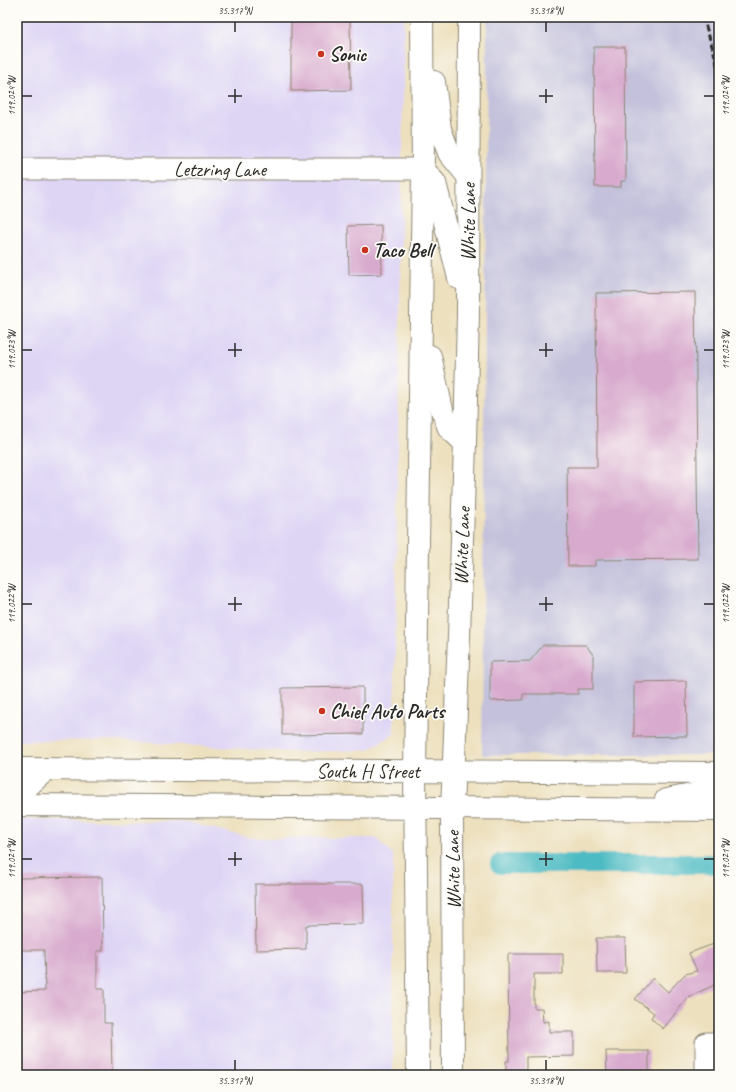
<svg xmlns="http://www.w3.org/2000/svg" width="736" height="1092" font-family="Caveat,sans-serif">
	<style>
		.built { fill: #ded5f5 }
		.industrial { fill: #c3c1db }
		.lines { fill: none; stroke-linecap: round; stroke-linejoin: round }
		.canal { stroke: #4dbbc3; stroke-width: 20 }
		.building { fill: #d8aace }
		.street-casing { stroke: #8c8674; stroke-width: 23 }
		.secondary-casing { stroke: #8c8674; stroke-width: 24 }
		.street { stroke: #fff; stroke-width: 21 }
		.secondary { stroke: #fff; stroke-width: 22 }
		.rail { stroke: #2b2b2b; stroke-width: 3; stroke-dasharray: 6 3; stroke-linecap: butt }
		.ticks { fill: none; stroke: #2b2b2b; stroke-width: 1.5 }
		.poi-dot { fill: #c8321e; stroke: #fdfcf7; stroke-width: 1.5 }
		.labels { text-anchor: middle; dominant-baseline: central; stroke-width: 3.5; stroke-linejoin: round; paint-order: stroke }
		.poi-label { font-size: 20px; font-weight: bold; fill: #2b2b2b; stroke: #fdfcf7; text-anchor: start }
		.street-label { font-size: 20px; fill: #2b2b2b; stroke: #fdfcf7 }
		.neatline { fill: none; stroke: #2b2b2b; stroke-width: 1.5 }
		.ticks-label { font-size: 10px; text-anchor: middle; fill: #2b2b2b }
	</style>
	<rect width="100%" height="100%" fill="#fdfcf7"/>
	<filter id="ink" filterUnits="userSpaceOnUse"><feTurbulence type="fractalNoise" baseFrequency=".025" numOctaves="2"/><feDisplacementMap in="SourceGraphic" scale="8" xChannelSelector="R" yChannelSelector="G"/><feConvolveMatrix kernelMatrix="1 2 1 2 8 2 1 2 1" color-interpolation-filters="sRGB"/></filter>
	<filter id="wash" filterUnits="userSpaceOnUse"><feTurbulence type="fractalNoise" baseFrequency=".012" numOctaves="4" result="noise"/><feDisplacementMap in="SourceGraphic" scale="16" xChannelSelector="R" yChannelSelector="G"/><feGaussianBlur stdDeviation="0.9" result="paint"/><feColorMatrix in="noise" values="0 0 0 0 0 0 0 0 0 0 0 0 0 0 0 0 0 1.4 0 .05"/><feComposite in="paint" operator="in"/></filter>
	<g filter="url(#wash)">
		<rect width="100%" height="100%" fill="#ede0be"/>
		<g class="built">
			<polygon points="17,17 404,17 394,734 368,750 293,752 107,740 17,741"/>
			<polygon points="17,819 187,822 251,838 376,838 393,855 393,1075 17,1075"/>
		</g>
		<polygon class="industrial" points="487,17 709,17 719,26 719,755 482,755"/>
		<g class="lines">
			<polyline class="canal" points="500,864 719,864"/>
		</g>
		<g id="blocks">
			<g class="building">
				<polygon points="291,17 350,17 351,90 291,91"/>
				<polygon points="594,47 625,47 626,181 621,181 621,187 595,187"/>
				<polygon points="381,225 382,274 349,275 348,226"/>
				<polygon points="695,292 698,559 595,560 595,566 568,566 567,467 597,467 596,293"/>
				<polygon points="543,645 586,645 593,655 593,689 578,689 578,694 523,694 523,700 490,701 490,662 530,661"/>
				<polygon points="686,681 687,736 634,737 634,682"/>
				<polygon points="363,687 363,734 282,735 282,688"/>
				<polygon points="102,877 103,951 97,951 97,989 104,989 104,1023 111,1023 112,1075 17,1075 17,992 45,991 44,950 17,950 17,878"/>
				<polygon points="255,884 363,884 364,924 306,925 306,949 256,950"/>
				<polygon points="596,938 625,938 626,973 597,973"/>
				<polygon points="714,944 719,955 719,983 688,997 663,1029 651,1018 654,1013 635,999 653,978 668,992 685,974 697,971 689,953"/>
				<polygon points="508,954 563,954 563,974 534,974 534,1008 542,1008 543,1022 549,1021 549,1032 574,1032 574,1056 526,1057 526,1075 506,1075 506,1061 509,1061"/>
				<polygon points="606,1051 649,1051 649,1075 607,1075"/>
			</g>
		</g>
	</g>
	<g filter="url(#ink)">
		<use href="#blocks" fill-opacity="0" stroke="#8c8674" stroke-width="1"/>
		<g class="lines">
			<g class="street-casing">
				<g id="street">
					<polyline points="17,169 423,169"/>
					<polyline points="706,1075 706,1043 719,1043"/>
				</g>
			</g>
			<g class="secondary-casing">
				<g id="secondary">
					<polyline points="434,82 440,129 449,153 467,175"/>
					<polyline points="424,170 435,183 459,278"/>
					<polyline points="430,356 442,410 449,428 465,443"/>
					<polyline points="17,769 719,773"/>
					<polyline points="17,786 30,784 47,769"/>
					<polyline points="666,800 702,793 719,786"/>
					<polyline points="17,805 719,810"/>
					<polyline points="418,1075 415,772 423,169 422,17"/>
					<polyline points="453,1075 452,809 459,636 465,443 468,314 469,17"/>
				</g>
			</g>
			<use href="#street" class="street"/>
			<use href="#secondary" class="secondary"/>
			<polyline class="rail" points="703,17 716,59 719,77"/>
		</g>
	</g>
	<path class="ticks" d="M235,22v10M546,22v10M235,89v14M546,89v14M22,96h10M228,96h14M539,96h14M704,96h10M235,343v14M546,343v14M22,350h10M228,350h14M539,350h14M704,350h10M235,597v14M546,597v14M22,604h10M228,604h14M539,604h14M704,604h10M235,852v14M546,852v14M22,859h10M228,859h14M539,859h14M704,859h10M235,1060v10M546,1060v10"/>
	<g class="poi-dot">
		<circle cx="321" cy="54" r="4"/>
		<circle cx="365" cy="250" r="4"/>
		<circle cx="322" cy="711" r="4"/>
	</g>
	<g class="labels">
		<g class="poi-label">
			<text x="329" y="54">Sonic</text>
			<text x="373" y="250">Taco Bell</text>
			<text x="330" y="711">Chief Auto Parts</text>
		</g>
		<g class="street-label">
			<text x="220" y="169">Letzring Lane</text>
			<text transform="translate(468 222) rotate(-90)">White Lane</text>
			<text transform="translate(462 546) rotate(-88)">White Lane</text>
			<text x="368" y="771">South H Street</text>
			<text transform="translate(453 870) rotate(-91)">White Lane</text>
		</g>
	</g>
	<rect width="736" height="1092" fill="none" stroke="#fdfcf7" stroke-width="44"/>
	<rect x="22" y="22" width="692" height="1048" class="neatline"/>
	<g class="ticks-label">
		<text x="235" y="14">35.317°N</text>
		<text x="546" y="14">35.318°N</text>
		<text transform="translate(725 96) rotate(-90)" y="4">119.024°W</text>
		<text transform="translate(11 96) rotate(-90)" y="4">119.024°W</text>
		<text transform="translate(11 350) rotate(-90)" y="4">119.023°W</text>
		<text transform="translate(725 350) rotate(-90)" y="4">119.023°W</text>
		<text transform="translate(725 604) rotate(-90)" y="4">119.022°W</text>
		<text transform="translate(11 604) rotate(-90)" y="4">119.022°W</text>
		<text transform="translate(11 859) rotate(-90)" y="4">119.021°W</text>
		<text transform="translate(725 859) rotate(-90)" y="4">119.021°W</text>
		<text x="235" y="1084">35.317°N</text>
		<text x="546" y="1084">35.318°N</text>
	</g>
</svg>
